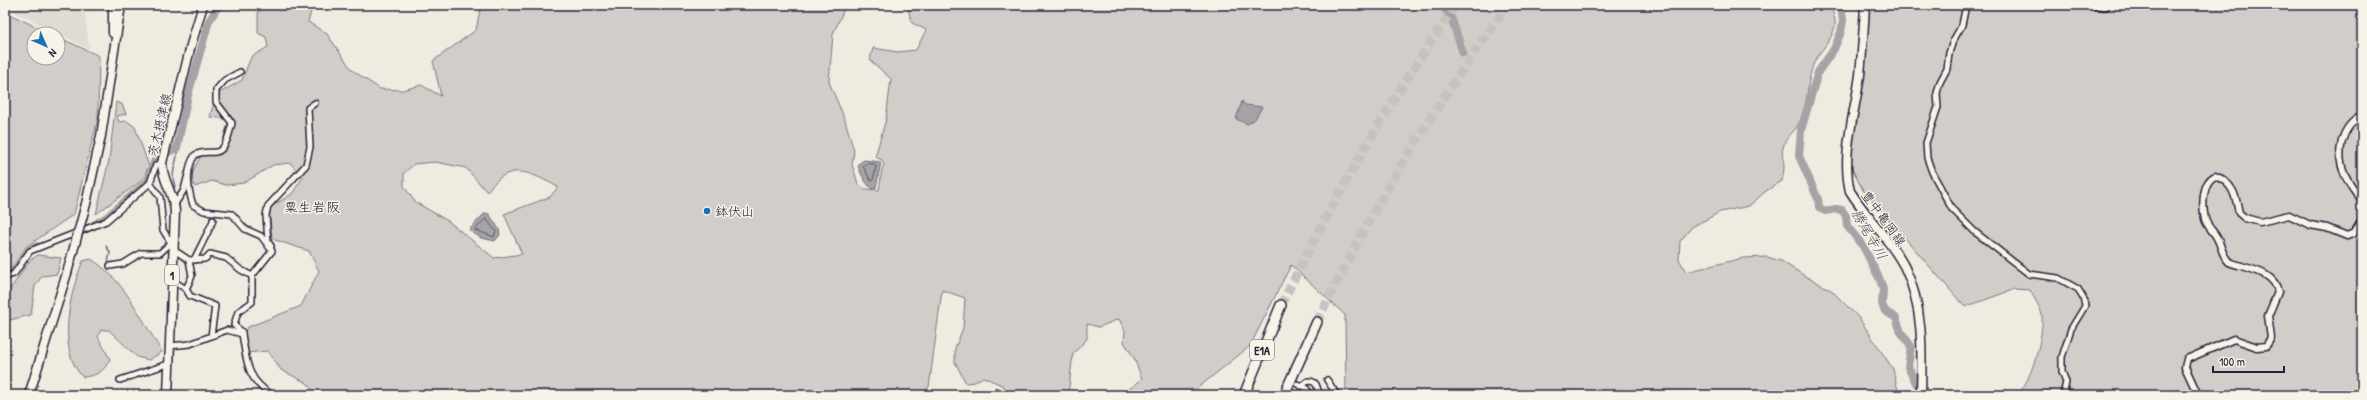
<svg xmlns="http://www.w3.org/2000/svg" width="2367" height="400" font-family="'Patrick Hand','Klee One',sans-serif">
	<style>
		.built { fill: #dfdcd4 }
		.green { fill: #d1cdc9; stroke: #7a7882; fill-rule: evenodd }
		.water { fill: #a6a3a6; stroke: #716f7b }
		.lines { fill: none; stroke-linecap: round; stroke-linejoin: round }
		.shore { stroke: #575666; stroke-width: 1 }
		.stream { stroke: #716f7b; stroke-width: 1.5 }
		.river { stroke: #a6a3a6; stroke-width: 8 }
		.motorway-tunnel { stroke: #c5c3c0; stroke-width: 9; stroke-dasharray: 9 4.5; stroke-linecap: butt }
		.minor-casing { stroke: #22223b; stroke-width: 8 }
		.tertiary-casing { stroke: #22223b; stroke-width: 9 }
		.primary-casing { stroke: #22223b; stroke-width: 11 }
		.motorway-casing { stroke: #22223b; stroke-width: 12 }
		.minor { stroke: #f7f3e8; stroke-width: 5 }
		.tertiary { stroke: #f7f3e8; stroke-width: 6 }
		.primary { stroke: #f7f3e8; stroke-width: 8 }
		.motorway { stroke: #f7f3e8; stroke-width: 9 }
		.primary-bridge-casing { stroke: #22223b; stroke-width: 11; stroke-linecap: butt }
		.primary-bridge { stroke: #f7f3e8; stroke-width: 8 }
		.poi-dot { fill: #1f6fb2; stroke: #f7f3e8; stroke-width: 1.5 }
		.labels { text-anchor: middle; dominant-baseline: central; stroke-width: 3; stroke-linejoin: round; paint-order: stroke }
		.shield { fill: #f7f3e8; stroke: #62616f; stroke-width: 1 }
		.shield-label { font-size: 12px; font-weight: bold; fill: #22223b }
		.street-label { font-size: 13px; fill: #22223b; stroke: #f7f3e8 }
		.poi-label { font-size: 13px; fill: #22223b; stroke: #f7f3e8; text-anchor: start }
		.neighbourhood-label { font-size: 14px; fill: #22223b; stroke: #f7f3e8 }
		.water-label { font-size: 14px; font-style: italic; fill: #504f60; stroke: #f7f3e8 }
	</style>
	<rect width="100%" height="100%" fill="#eeebe1"/>
	<filter id="ink" filterUnits="userSpaceOnUse"><feTurbulence type="fractalNoise" baseFrequency=".025" numOctaves="2"/><feDisplacementMap in="SourceGraphic" scale="8" xChannelSelector="R" yChannelSelector="G"/><feConvolveMatrix kernelMatrix="1 2 1 2 8 2 1 2 1" color-interpolation-filters="sRGB"/></filter>
	<g filter="url(#ink)">
		<polygon class="built" points="5,5 84,5 89,49 11,10"/>
		<g class="green">
			<path d="M266,5h47l-5,17 19,12 25,36 28,19 23,1 18,-5 20,11 -8,-35 43,-31 5,-25h365l-13,29 -4,48 16,38 9,31 -2,13 6,20 7,5 14,1c2,-9 1,-17 5,-26l-2,-4 -7,-3 11,-38 5,-40 -21,-19 3,-12 25,4 18,-2 10,-20 -14,-7 -5,-18h923c2,7 6,13 5,21 -3,15 -15,24 -21,37 -9,20 -4,45 -18,65 -5,7 -11,10 -13,20 -2,5 1,12 1,18 0,5 -1,10 -2,15l-16,10 -17,15 -29,6 -28,15 -12,14 -1,18 7,13 57,-14 24,-1 14,4 24,15 26,14 28,28 34,51 6,26h-553l-1,-80 -54,-50 -41,81 -61,49h-55l-7,-4 15,-12 -8,-21 -10,-16 1,-11 -6,-12 -20,8 -12,-3v15l-14,15 -5,41h-66l2,-9 -21,-9 -8,5 -9,1 -11,-21v-14l8,-20 2,-30 -23,-8 -13,97 -8,8h-604l-10,-12 -26,-13 -13,-19 -22,2 -3,-19 5,-7 53,-21 18,-35 -10,-20 -37,-12 -3,-31 23,-14 11,-17 -13,-14 -17,2 -29,18 -18,2 -14,-4 -17,6c-7,-11 0,-20 6,-31l18,-2 10,-35 -19,-2 6,-22 26,-15 9,-23 17,-10 -2,-10 -8,-4v-21zM435,162l31,6 21,24c22,-32 42,-20 71,-5l-8,10 -46,17 18,40 -28,4 -46,-37 -33,-19 -11,-16v-13l10,-9z"/>
			<path d="M1869,5h493v390h-345c14,-12 27,-60 25,-79 -1,-8 -8,-18 -12,-26l-15,-1 -50,18 -102,-117 -12,-23 -5,-36z"/>
			<polygon points="5,12 51,34 34,34 34,58 58,58 58,37 99,56 98,118 74,214 26,247 14,267 5,273"/>
			<polygon points="116,102 122,104 126,114 117,116 119,122 127,121 135,127 149,166 141,181 96,214 109,160"/>
			<polygon points="38,255 61,258 57,274 42,276 35,286 31,315 5,321 5,288 11,288 29,261"/>
			<path d="M91,259c34,21 50,60 71,93l-13,8 -12,-3 -28,-27h-8l-3,7 12,22c-6,13 -14,17 -27,18 -27,-25 -13,-86 0,-116z"/>
		</g>
		<g class="water">
			<polygon points="1242,101 1245,105 1262,107 1255,119 1248,124 1236,119"/>
			<path d="M864,160l17,2 -5,26 -4,1c-6,-5 -13,-17 -14,-25z"/>
			<polygon points="485,213 489,214 499,229 500,235 495,241 481,238 469,230"/>
		</g>
		<g class="lines">
			<g class="shore">
				<polygon points="874,164 876,167 873,180 871,181 863,166 865,164"/>
				<polygon points="486,219 496,231 494,237 475,230"/>
			</g>
			<g class="stream">
				<path d="M175,187c-6,-17 4,-24 2,-39"/>
				<polyline points="129,204 145,190"/>
				<polyline points="119,213 127,206"/>
				<polyline points="81,235 105,224"/>
				<polyline points="59,242 74,238"/>
				<polyline points="106,246 110,252 108,263 111,264"/>
				<polyline points="31,253 46,247"/>
			</g>
			<g class="river">
				<polyline points="1442,5 1451,17 1463,53"/>
				<polyline points="1841,5 1843,21 1841,32 1834,49 1818,72 1801,130 1799,156 1818,199 1819,207 1825,211 1836,209 1842,210 1846,216 1847,226 1863,246 1880,280 1883,289 1882,304 1885,311 1896,318 1901,332 1911,346 1908,367 1916,383 1925,395"/>
				<polyline points="95,224 107,217 147,182 156,158 177,148 188,95 209,21 219,5"/>
				<path d="M5,274c15,-2 15,-22 32,-28"/>
			</g>
			<g class="motorway-tunnel">
				<path d="M1281,305c52,-104 108,-205 175,-300"/>
				<path d="M1317,322c54,-113 118,-217 191,-317"/>
			</g>
			<g class="minor-casing">
				<g id="minor">
					<polyline points="1966,5 1962,25 1953,41 1949,53 1947,69 1940,82 1937,93 1938,107 1926,143 1927,158 1932,172 1952,209 1975,232 2029,274 2058,278 2078,289 2083,297 2085,306 2071,329 2062,357 2062,371 2066,382 2063,395"/>
					<polyline points="2088,5 2106,7 2107,5"/>
					<path d="M240,72l-15,8 -9,10v12l16,21c-2,8 -6,28 -16,29 -9,1 -13,-1 -21,3 -10,14 -7,35 -2,50l11,6 28,3 13,15 16,7 11,15 -20,25v26l-14,10 -4,13 8,7v2"/>
					<polyline points="150,183 160,197 163,230 171,243 174,243"/>
					<polyline points="175,204 184,190 188,174"/>
					<polyline points="271,246 268,242 266,215 268,206 306,165 310,147 308,108 315,103"/>
					<polyline points="174,250 189,260 205,259 210,254 226,258 241,270 252,276"/>
					<path d="M194,260c3,-7 19,-37 19,-40"/>
					<polyline points="110,266 123,264 141,253 160,253 171,243"/>
					<polyline points="5,277 14,274 30,251 106,221 150,183 156,165 162,163"/>
					<polyline points="172,280 186,289 190,296 215,306 211,336"/>
					<polyline points="186,289 192,276 189,260"/>
					<path d="M169,346l21,-2 37,-14 15,4c5,28 4,45 30,61"/>
					<polyline points="120,380 168,364"/>
					<polyline points="1327,380 1337,395"/>
					<polyline points="1297,384 1305,387 1311,395"/>
					<path d="M1301,386l7,-5c9,0 9,5 11,14"/>
					<polyline points="997,392 997,395"/>
				</g>
			</g>
			<g class="tertiary-casing">
				<g id="tertiary">
					<path d="M2362,116c-21,10 -27,38 -17,59 5,10 12,18 17,27"/>
					<polyline points="5,394 8,395"/>
					<path d="M2198,395l-13,-28 2,-8 47,-20 23,8 9,-1 5,-8 -3,-22 10,-24c-4,-22 -32,-23 -49,-30 -7,-7 -7,-14 -11,-22 -3,-8 -11,-13 -13,-21 -3,-13 -3,-37 10,-43 18,6 21,21 24,37l6,5 15,4 29,-7 21,10 17,3 20,8 7,-3 8,-13"/>
				</g>
			</g>
			<g class="primary-casing">
				<g id="primary">
					<path d="M1865,5c-1,23 -3,47 -5,70 -5,38 -19,79 -10,116 16,26 41,49 55,77 19,39 17,85 16,127"/>
					<polyline points="113,33 113,5"/>
					<polyline points="86,204 101,136 121,5"/>
					<polyline points="29,395 67,273"/>
					<path d="M168,395l7,-184c-1,-17 -13,-31 -13,-48l29,-118 12,-40"/>
				</g>
			</g>
			<g class="motorway-casing">
				<g id="motorway">
					<polyline points="1244,395 1281,305"/>
					<polyline points="1284,395 1317,322"/>
				</g>
			</g>
			<use href="#minor" class="minor"/>
			<use href="#tertiary" class="tertiary"/>
			<use href="#primary" class="primary"/>
			<use href="#motorway" class="motorway"/>
			<g class="primary-bridge-casing">
				<polyline id="primary-bridge" points="67,273 86,204"/>
			</g>
			<use href="#primary-bridge" class="primary-bridge"/>
		</g>
	</g>
	<circle class="poi-dot" cx="707" cy="211" r="4"/>
	<g class="labels">
		<g class="shield">
			<rect x="165" y="265" width="14" height="20" rx="3"/>
			<rect x="1250" y="340" width="24" height="20" rx="3"/>
		</g>
		<g class="shield-label">
			<text x="172" y="275">1</text>
			<text x="1262" y="350">E1A</text>
		</g>
		<g class="street-label">
			<text transform="translate(159 125) rotate(-77)">茨木摂津線</text>
			<text transform="translate(1884 218) rotate(54)">豊中亀岡線</text>
		</g>
		<g class="poi-label">
			<text x="715" y="211">鉢伏山</text>
		</g>
		<g class="neighbourhood-label">
			<text x="312" y="206">粟生岩阪</text>
		</g>
		<g class="water-label">
			<text transform="translate(1870 234) rotate(60)">勝尾寺川</text>
		</g>
	</g>
	<rect width="2367" height="400" fill="none" stroke="#f7f3e8" stroke-width="20"/>
	<rect x="10" y="10" width="2347" height="380" fill="none" stroke="#22223b" stroke-width="1.5" filter="url(#ink)"/>
	<g transform="translate(46 46) rotate(135)"><circle r="19" fill="#f7f3e8" stroke="#a29fa3"/>
	<path d="M0-3L7 15L0 10L-7 15Z" fill="#1f6fb2"/>
	<text y="-6" font-size="11" font-weight="bold" text-anchor="middle" fill="#22223b">N</text>
	</g>
	<path d="M2213 366v6h71v-6" fill="none" stroke="#22223b" stroke-width="2"/>
	<text x="2219" y="366" font-size="12" fill="#22223b" stroke="#f7f3e8" stroke-width="3" paint-order="stroke">100 m</text>
</svg>
